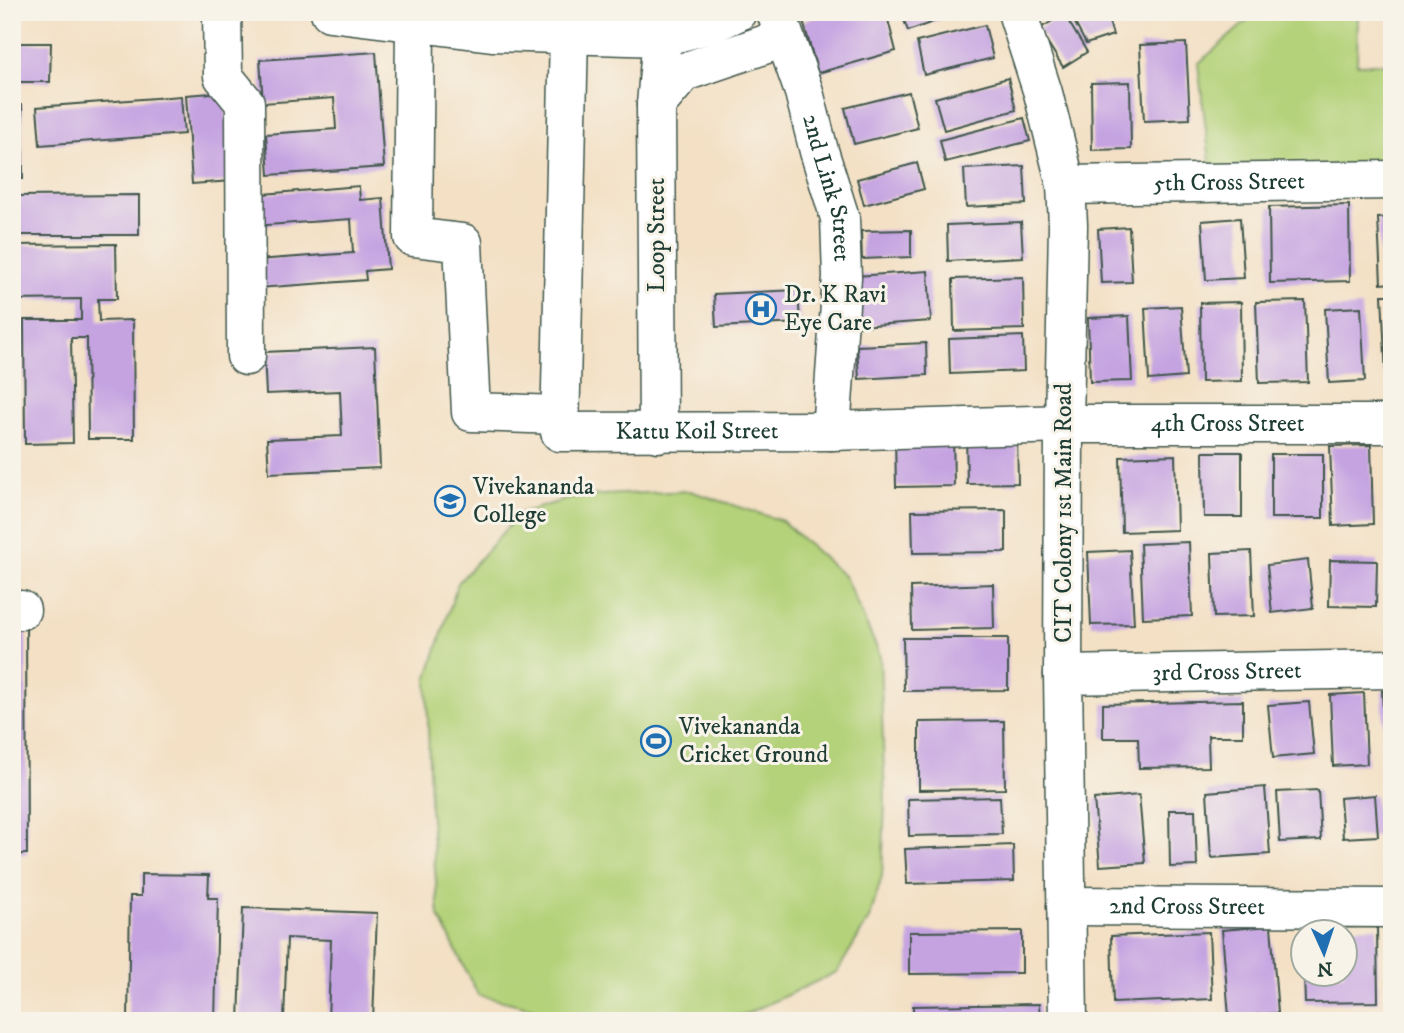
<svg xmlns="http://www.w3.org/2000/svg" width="1404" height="1033" font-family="'IM FELL DW Pica',serif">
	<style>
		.green { fill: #b4d279; stroke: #6a8856; stroke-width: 2 }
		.building { fill: #c5a3e1 }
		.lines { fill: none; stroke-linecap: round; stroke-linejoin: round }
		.minor-casing { stroke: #3f554a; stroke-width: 41 }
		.minor { stroke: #fff; stroke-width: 38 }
		.labels { text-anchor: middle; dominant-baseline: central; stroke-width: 6; stroke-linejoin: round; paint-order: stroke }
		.street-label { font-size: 24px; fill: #1f3d34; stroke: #f7f3e8 }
		.poi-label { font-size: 24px; fill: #1f3d34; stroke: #f7f3e8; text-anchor: start }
	</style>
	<rect width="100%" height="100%" fill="#f7f3e8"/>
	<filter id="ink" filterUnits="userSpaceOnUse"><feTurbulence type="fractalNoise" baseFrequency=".0143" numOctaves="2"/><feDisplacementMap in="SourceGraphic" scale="14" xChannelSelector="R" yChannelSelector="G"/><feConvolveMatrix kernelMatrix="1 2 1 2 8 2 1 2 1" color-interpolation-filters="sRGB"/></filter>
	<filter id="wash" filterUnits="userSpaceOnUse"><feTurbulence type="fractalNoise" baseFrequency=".00686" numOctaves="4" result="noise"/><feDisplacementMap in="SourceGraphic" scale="28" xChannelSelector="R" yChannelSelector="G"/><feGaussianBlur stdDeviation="1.57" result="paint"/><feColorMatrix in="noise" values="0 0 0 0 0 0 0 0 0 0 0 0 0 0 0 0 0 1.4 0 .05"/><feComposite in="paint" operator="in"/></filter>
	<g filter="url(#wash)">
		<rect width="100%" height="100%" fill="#f3e0c5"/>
		<g class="green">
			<polygon points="1257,12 1358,12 1357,64 1392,64 1392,174 1212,179 1198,64"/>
			<polygon points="690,491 782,521 845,577 880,655 885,803 882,876 870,917 837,972 744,1015 574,1018 478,995 439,916 430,808 427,680 458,583 520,513 579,496"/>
		</g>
		<g id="blocks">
			<g class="building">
				<polygon points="834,12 886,12 896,51 818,73 803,21"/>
				<polygon points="901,12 958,12 958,13 908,31"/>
				<polygon points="1069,12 1106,12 1113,35 1086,44"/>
				<polygon points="1064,14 1087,52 1063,67 1039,29"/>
				<polygon points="985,25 993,58 924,75 917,42"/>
				<polygon points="12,43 51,43 50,82 12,82"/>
				<polygon points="1186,43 1190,119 1144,121 1140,45"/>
				<polygon points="376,52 384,167 269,175 266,134 336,129 334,98 263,103 260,60"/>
				<polygon points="1008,78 1016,110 944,130 935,98"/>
				<polygon points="1130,82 1131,149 1092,150 1091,83"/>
				<polygon points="225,92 232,181 192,184 186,95"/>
				<polygon points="909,92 918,128 854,144 845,108"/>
				<polygon points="181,96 184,134 40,145 37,107"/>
				<polygon points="12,105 22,105 23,179 12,179"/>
				<polygon points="1024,118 1030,141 945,162 940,140"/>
				<polygon points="917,163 924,189 864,205 857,179"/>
				<polygon points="1024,166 1026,204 966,207 964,169"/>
				<polygon points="359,186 360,200 383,198 388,269 365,271 366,280 258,288 256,260 353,253 351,219 253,226 251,195"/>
				<polygon points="139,195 139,235 12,235 12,196"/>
				<polygon points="1349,205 1350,281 1270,283 1269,207"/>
				<polygon points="1392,217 1392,283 1381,284 1378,218"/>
				<polygon points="1240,218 1244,278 1206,280 1202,221"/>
				<polygon points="1021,222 1023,257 948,261 947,225"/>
				<polygon points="1129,227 1132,282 1101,283 1098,229"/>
				<polygon points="911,230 911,257 862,259 861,231"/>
				<polygon points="116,244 117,299 98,299 99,321 133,320 134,439 88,439 87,338 71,338 73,443 25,444 24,320 81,320 81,299 12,300 12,245"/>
				<polygon points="928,271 931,321 859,326 856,276"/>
				<polygon points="1023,277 1024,329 954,331 953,279"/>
				<polygon points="798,290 800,323 716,327 714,294"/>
				<polygon points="1382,295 1392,295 1392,377 1386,377"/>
				<polygon points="1305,301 1308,382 1259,383 1256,302"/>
				<polygon points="1241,302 1242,381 1201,382 1200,303"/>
				<polygon points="1181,306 1186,377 1149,380 1145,308"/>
				<polygon points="1361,307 1365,381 1329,383 1325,309"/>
				<polygon points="1129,316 1132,381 1090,382 1088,318"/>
				<polygon points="1023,336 1024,371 950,374 949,339"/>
				<polygon points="926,343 927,375 859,379 857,346"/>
				<polygon points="375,347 380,468 269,473 267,439 342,436 340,391 266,394 264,352"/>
				<polygon points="953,433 954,486 896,487 895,435"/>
				<polygon points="966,433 1017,433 1018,483 967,484"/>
				<polygon points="1371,445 1373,524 1333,526 1330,446"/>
				<polygon points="1203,452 1242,452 1242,517 1204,517"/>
				<rect x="1271" y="454" width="52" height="64"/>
				<polygon points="1175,455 1177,530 1122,532 1120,457"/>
				<polygon points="1006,510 1006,552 913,553 912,511"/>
				<polygon points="1189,542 1192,616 1143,618 1140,544"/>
				<polygon points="1130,550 1134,624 1091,625 1088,552"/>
				<polygon points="1251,551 1254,616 1214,617 1212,553"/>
				<polygon points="1308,560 1313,608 1272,613 1267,565"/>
				<polygon points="1330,560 1377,561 1376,607 1329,606"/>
				<polygon points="993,584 994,628 912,630 911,587"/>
				<polygon points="12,617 26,617 27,854 12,854"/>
				<polygon points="903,638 1008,638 1008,690 904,691"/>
				<polygon points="1382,691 1392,691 1392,765 1386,766"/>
				<polygon points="1364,693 1367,764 1333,766 1330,695"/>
				<polygon points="1243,701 1243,736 1208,736 1209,767 1139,768 1138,738 1103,738 1103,704"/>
				<polygon points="1309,702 1314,754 1273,758 1268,705"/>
				<polygon points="1004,721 1005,789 919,790 919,722"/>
				<polygon points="1388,782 1392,782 1392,815 1390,815"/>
				<polygon points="1265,787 1270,854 1211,858 1207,792"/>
				<polygon points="1318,790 1321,840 1280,842 1277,792"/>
				<polygon points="1139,795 1145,863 1100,866 1094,799"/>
				<polygon points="1375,795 1378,836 1343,838 1340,798"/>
				<polygon points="1000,797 1002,834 909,836 908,799"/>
				<polygon points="1169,810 1195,810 1197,866 1170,867"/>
				<polygon points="1013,845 1014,881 907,884 905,849"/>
				<polygon points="141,874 209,875 208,898 218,898 215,1021 128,1020 130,896 141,896"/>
				<polygon points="243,908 377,913 373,1021 328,1021 331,940 287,938 284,1021 239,1021"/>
				<polygon points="1271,926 1278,1013 1229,1017 1222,930"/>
				<polygon points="1377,927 1378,1002 1305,1003 1304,974 1344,974 1344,932 1304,932 1304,928"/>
				<polygon points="1022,931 1022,973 909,974 909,932"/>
				<polygon points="1209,932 1212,999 1113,1003 1111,936"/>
				<polygon points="1039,1004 1040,1021 913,1021 913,1006"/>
			</g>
		</g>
	</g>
	<g filter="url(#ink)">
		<use href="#blocks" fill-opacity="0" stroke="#3f554a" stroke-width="2"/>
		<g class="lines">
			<g class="minor-casing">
				<g id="minor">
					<polyline points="222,12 223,76 245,103 246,356"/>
					<polyline points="330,12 492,32 662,37 711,24 737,12"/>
					<path id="s1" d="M776,12l28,80 15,59 21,67 2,59 -11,154 233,-7h328"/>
					<polyline points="1017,12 1043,93 1066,185 1068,225 1064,424 1063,675 1068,1021"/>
					<polyline points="415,24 413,237 463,243 471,412 559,415"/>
					<path id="s2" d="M569,33l-9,399 271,-1"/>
					<polyline points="656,105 684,72 784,38"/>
					<path id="s3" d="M1066,185l326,-5"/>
					<polyline points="658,433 656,105 662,37"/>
					<polyline points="12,610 21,610"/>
					<path id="s4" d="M1063,675l329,-6"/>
					<path id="s5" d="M1066,906l326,2"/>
				</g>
			</g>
			<use href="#minor" class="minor"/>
		</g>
	</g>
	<defs>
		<g id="hospital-ring" transform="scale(1.575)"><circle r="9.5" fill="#f7f3e8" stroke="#1f6fb2" stroke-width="1.5"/><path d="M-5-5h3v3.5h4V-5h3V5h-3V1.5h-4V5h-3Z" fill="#1f6fb2"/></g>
		<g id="university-ring" transform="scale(1.575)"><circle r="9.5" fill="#f7f3e8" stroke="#1f6fb2" stroke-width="1.5"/><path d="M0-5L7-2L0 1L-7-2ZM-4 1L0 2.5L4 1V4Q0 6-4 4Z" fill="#1f6fb2"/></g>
		<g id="stadium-ring" transform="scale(1.575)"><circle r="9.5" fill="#f7f3e8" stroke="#1f6fb2" stroke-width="1.5"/><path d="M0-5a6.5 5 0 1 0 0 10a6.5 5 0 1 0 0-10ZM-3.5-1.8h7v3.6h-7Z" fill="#1f6fb2"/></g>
	</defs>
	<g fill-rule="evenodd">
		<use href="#hospital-ring" x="761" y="309"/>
		<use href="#university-ring" x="450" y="501"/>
		<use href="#stadium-ring" x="656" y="741"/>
	</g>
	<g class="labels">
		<g class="street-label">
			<text stroke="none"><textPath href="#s3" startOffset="163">5th Cross Street</textPath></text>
			<text stroke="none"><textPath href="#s1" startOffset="184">2nd Link Street</textPath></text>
			<text transform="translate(657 235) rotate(-90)">Loop Street</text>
			<text stroke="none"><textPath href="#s1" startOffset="826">4th Cross Street</textPath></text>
			<text stroke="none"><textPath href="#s2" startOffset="536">Kattu Koil Street</textPath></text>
			<text transform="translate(1064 513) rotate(-90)">CIT Colony 1st Main Road</text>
			<text stroke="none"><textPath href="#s4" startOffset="164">3rd Cross Street</textPath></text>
			<text stroke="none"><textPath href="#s5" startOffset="121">2nd Cross Street</textPath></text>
		</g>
		<g class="poi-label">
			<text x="784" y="295">Dr. K Ravi<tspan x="784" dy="28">Eye Care</tspan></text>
			<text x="473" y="487">Vivekananda<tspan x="473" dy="28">College</tspan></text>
			<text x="679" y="727">Vivekananda<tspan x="679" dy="28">Cricket Ground</tspan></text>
		</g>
	</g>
	<rect width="1404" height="1033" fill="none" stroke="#f7f3e8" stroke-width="42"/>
	<g transform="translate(1324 953) rotate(177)"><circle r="33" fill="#f7f3e8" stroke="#a1aaa0" stroke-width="2"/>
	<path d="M0-5L12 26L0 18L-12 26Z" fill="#1f6fb2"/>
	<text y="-10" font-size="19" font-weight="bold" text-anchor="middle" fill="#1f3d34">N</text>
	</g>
</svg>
